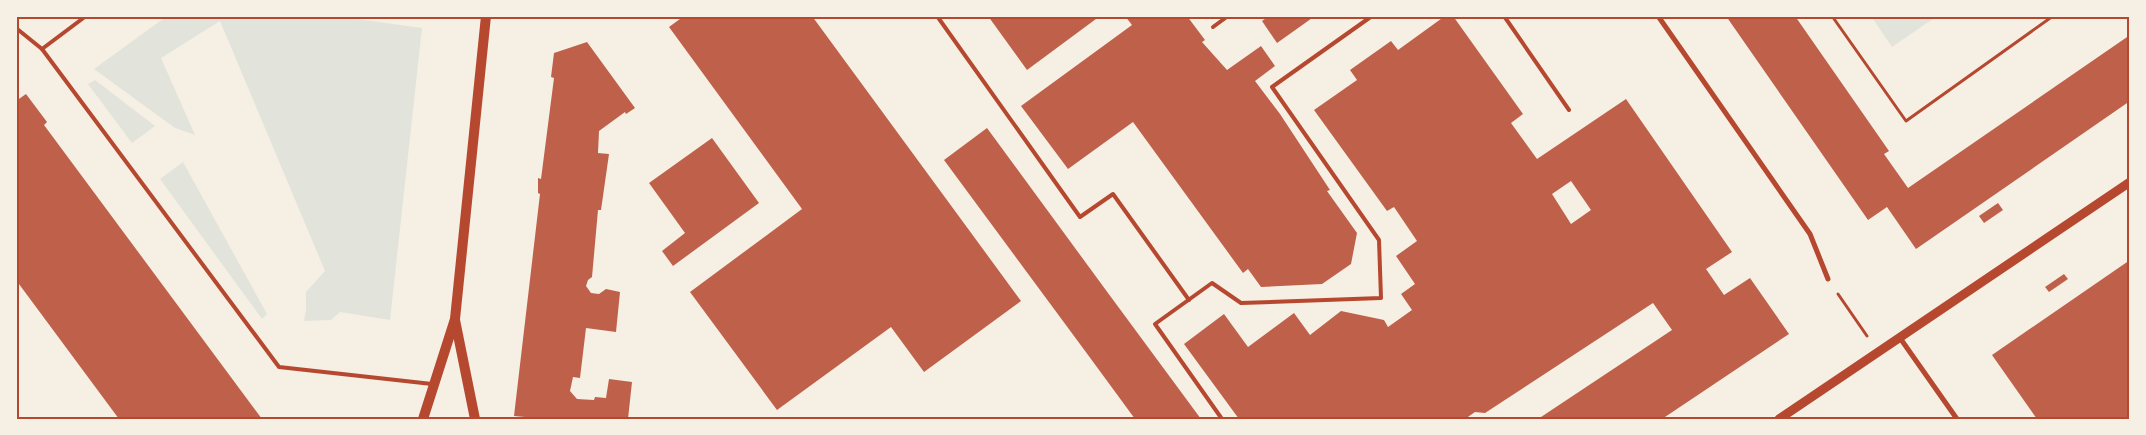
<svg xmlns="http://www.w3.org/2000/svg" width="2146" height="435" font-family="Merriweather,serif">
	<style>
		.green { fill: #e2e4dc }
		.building { fill: #bf614a; fill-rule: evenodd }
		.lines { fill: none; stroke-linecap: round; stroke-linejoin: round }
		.path { stroke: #b5482f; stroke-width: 3 }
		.service { stroke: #b5482f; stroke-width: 4 }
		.minor { stroke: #b5482f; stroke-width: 5 }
		.tertiary { stroke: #b5482f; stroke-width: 9 }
		.secondary { stroke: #b5482f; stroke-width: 10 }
		.neatline { fill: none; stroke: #b5482f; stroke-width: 2 }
	</style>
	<rect width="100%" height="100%" fill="#f6efe4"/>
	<g class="green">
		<polygon points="167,16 336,16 422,28 390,320 340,312 331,320 304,321 306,309 306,292 325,271 220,21 161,58 195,135 175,128 94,69"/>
		<polygon points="1871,16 1937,16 1892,47"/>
		<polygon points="95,80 155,126 132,143 88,84"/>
		<polygon points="183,162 267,314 262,319 160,179"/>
	</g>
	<g class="building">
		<polygon points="684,16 812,16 1021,301 924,372 891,327 777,410 690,292 802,209 669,27"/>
		<polygon points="988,16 1100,16 1027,70"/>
		<polygon points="1125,16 1187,16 1205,40 1202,42 1227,70 1261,46 1275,66 1255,81 1280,114 1330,190 1327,191 1357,233 1351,264 1322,284 1261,287 1248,269 1243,273 1133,122 1068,169 1021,106 1132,25"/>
		<polygon points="1269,16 1315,16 1277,43 1262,21"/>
		<path d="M1445,16h8l70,98 -12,9 26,36 89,-60 106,153 -26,17 18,26 26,-17 39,56 -127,85h-124l134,-89 -19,-27 -168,110 -10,-1 -10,7h-226l-55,-75 40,-30 24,33 46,-34 16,22 31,-24 43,9 4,7 24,-17 -11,-16 14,-10 -19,-28 21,-15 -23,-34 -7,4 -73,-101 43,-30 -7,-10 41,-29 7,9zM1571,181l20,29 -20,14 -19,-30z"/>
		<polygon points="1726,16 1795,16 1889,151 1884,154 1908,188 2130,35 2130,101 1916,249 1887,207 1868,220"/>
		<polygon points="587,42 635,108 626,114 625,112 599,131 598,153 609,154 601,210 598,210 592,277 588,280 586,286 591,293 599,294 606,289 620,292 616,332 586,328 580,378 573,377 570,391 577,399 594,400 595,397 606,398 609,379 632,382 628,419 525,419 525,417 514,416 540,194 538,193 538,178 541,179 554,78 551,77 554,53"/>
		<polygon points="26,94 47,122 44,125 262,419 119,419 16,280 16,101"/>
		<polygon points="987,128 1108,293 1201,419 1135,419 1091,359 944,160"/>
		<polygon points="712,138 759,203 673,266 662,251 685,233 649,183"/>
		<polygon points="1998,203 2003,210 1984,223 1979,216"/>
		<polygon points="2130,260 2130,419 2037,419 1992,355"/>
		<polygon points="2064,274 2068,279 2049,292 2045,287"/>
	</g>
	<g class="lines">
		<g class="path">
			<polyline points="1832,16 1906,121 2053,16"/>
			<polyline points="1838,294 1867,336"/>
		</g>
		<g class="service">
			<polyline points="937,16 1080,217 1113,194 1189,300"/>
			<polyline points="1504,16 1569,110"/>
			<polyline points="1213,27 1228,16"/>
			<polyline points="16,28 42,49 279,367 432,384"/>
			<polyline points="42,49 86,16"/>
			<polyline points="1222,419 1155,324 1212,283 1241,303 1381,298 1379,240 1272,87 1372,16"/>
		</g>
		<g class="minor">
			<polyline points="1658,16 1810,234 1828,279"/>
			<polyline points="1900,338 1957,419"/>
		</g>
		<polyline class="tertiary" points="1779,419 2130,182"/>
		<g class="secondary">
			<polyline points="455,320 475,419"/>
			<polyline points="423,419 455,319 486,16"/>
		</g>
	</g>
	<rect width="2146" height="435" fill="none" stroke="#f6efe4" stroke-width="35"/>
	<rect x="18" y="18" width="2110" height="400" class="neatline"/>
</svg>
